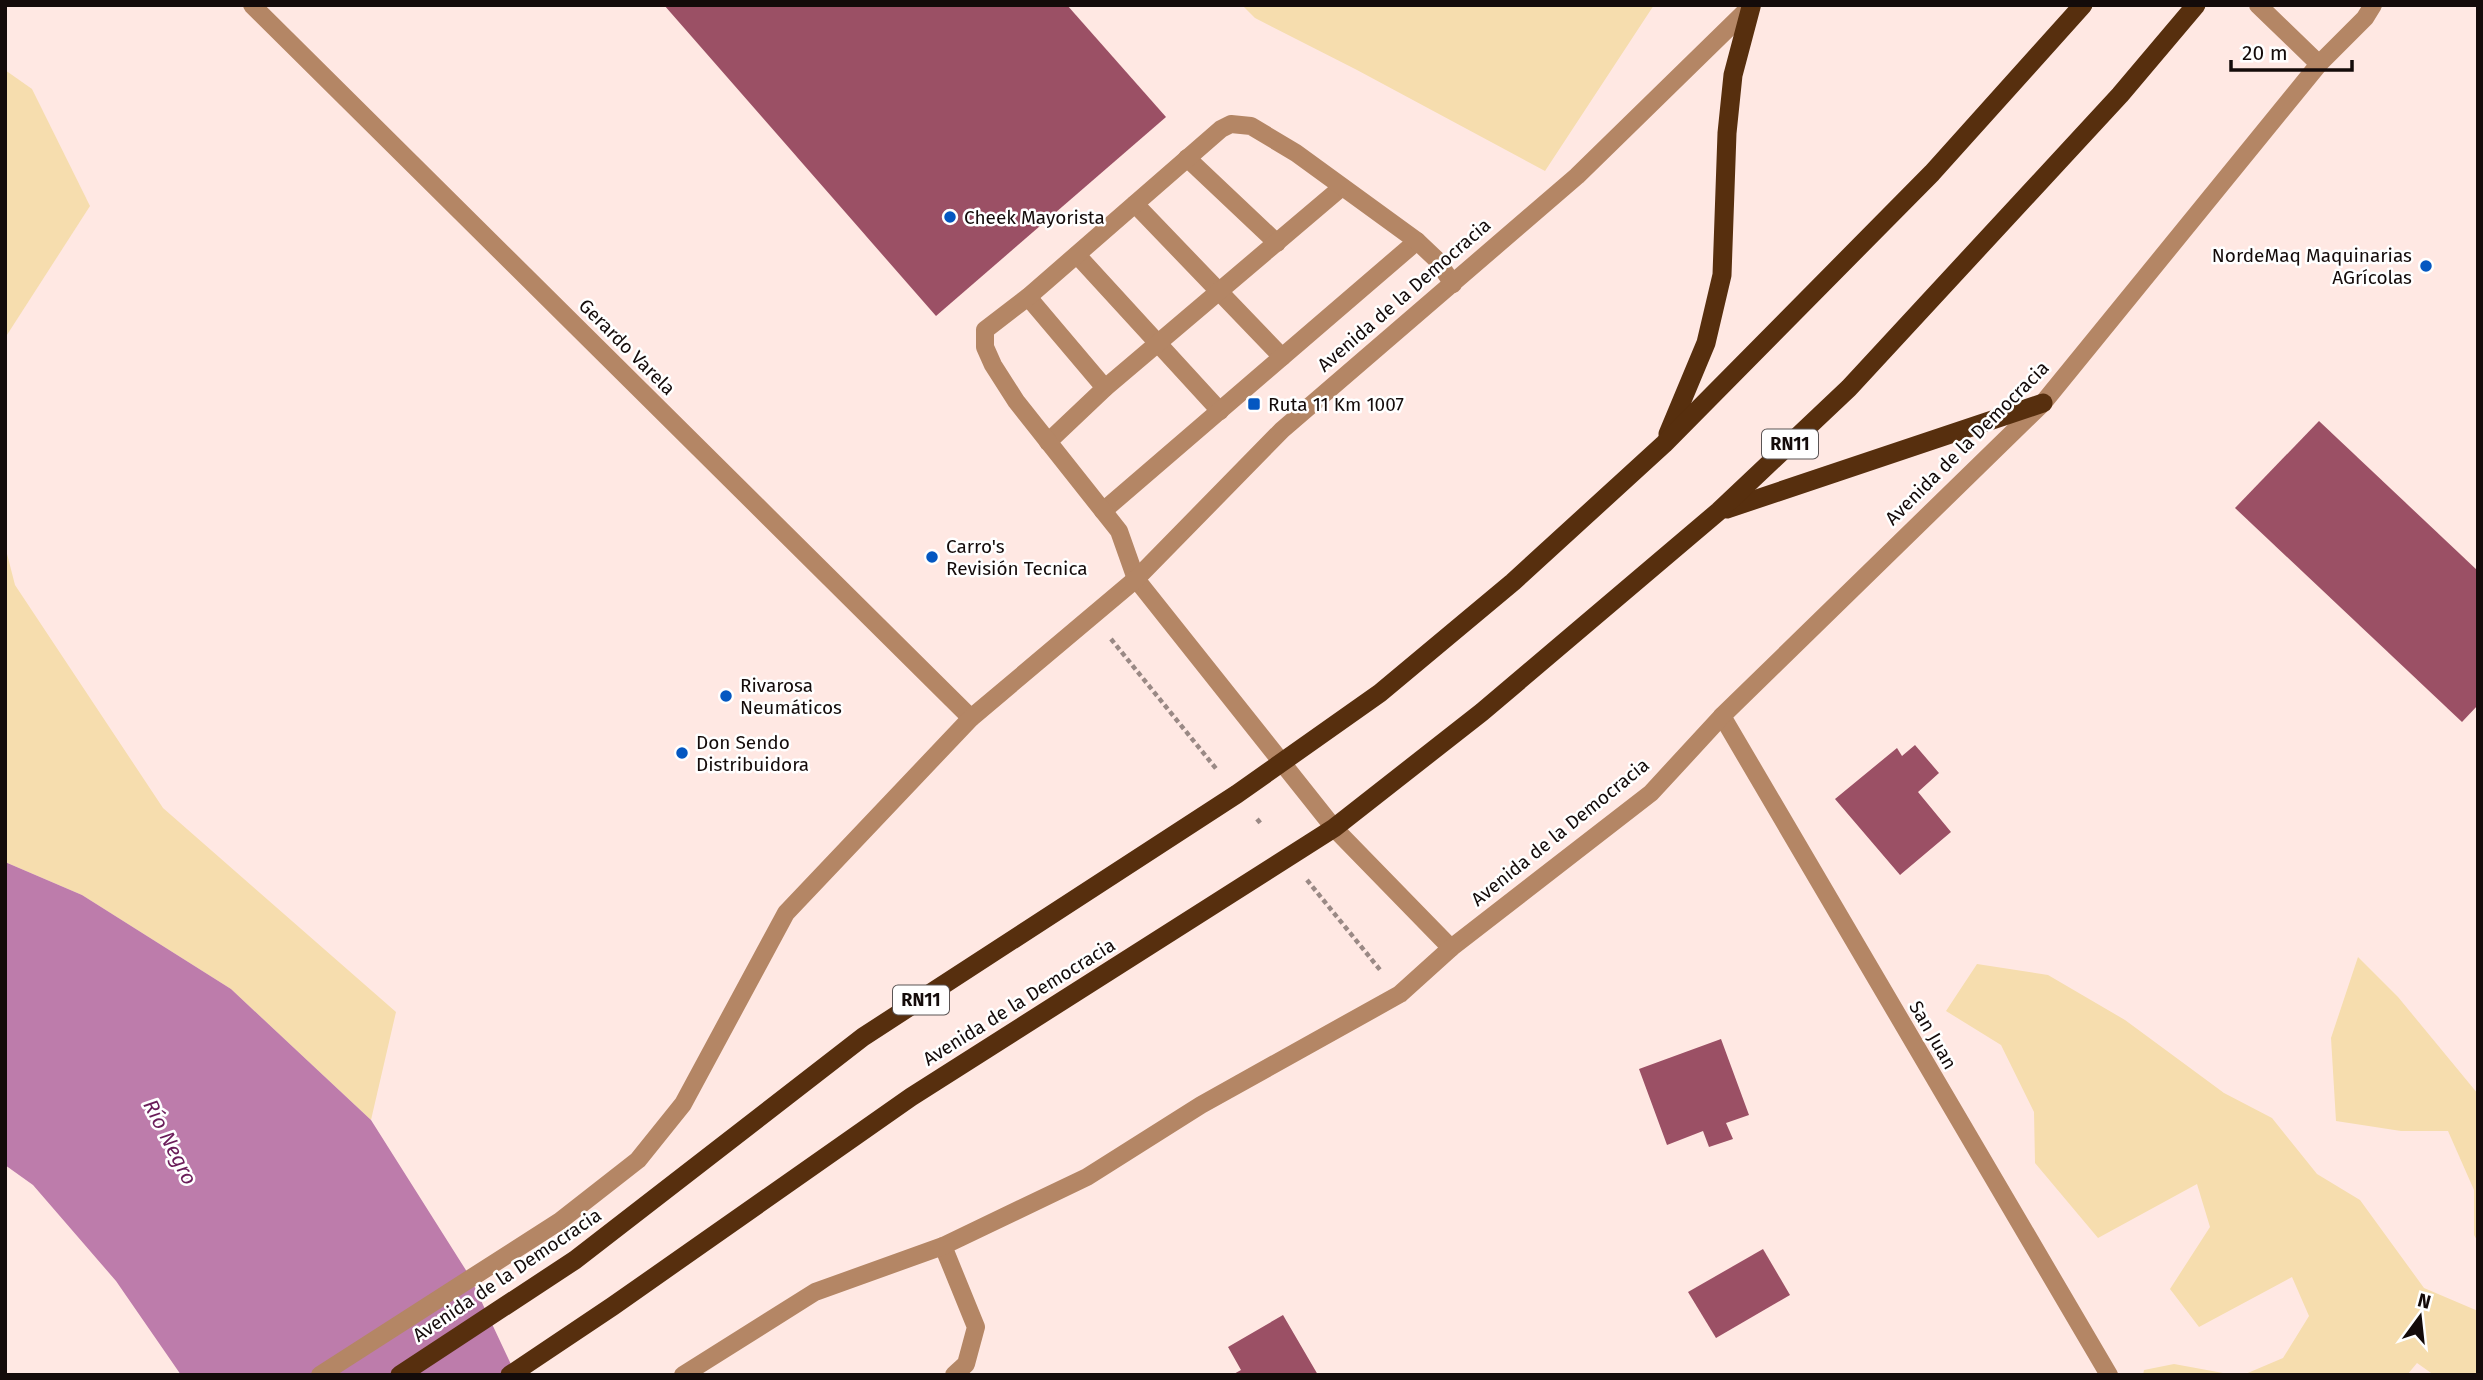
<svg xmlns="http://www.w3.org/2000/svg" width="2483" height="1380" font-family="'Fira Sans',sans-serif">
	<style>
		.green { fill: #f6ddae }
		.water { fill: #bd7cab }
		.building { fill: #9b5065 }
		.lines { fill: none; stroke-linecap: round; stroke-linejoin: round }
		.path { stroke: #9a8985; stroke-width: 4.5; stroke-dasharray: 5 3.5; stroke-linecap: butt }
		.service { stroke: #b48665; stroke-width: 18 }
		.minor { stroke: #b48665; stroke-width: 18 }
		.tertiary { stroke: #b48665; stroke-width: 18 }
		.trunk { stroke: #572f0e; stroke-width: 19 }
		.poi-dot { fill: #0457c1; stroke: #fff; stroke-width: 2.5 }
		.labels { text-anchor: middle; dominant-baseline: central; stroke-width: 5; stroke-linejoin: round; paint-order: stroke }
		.shield { fill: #fff; stroke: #5a5454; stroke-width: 2 }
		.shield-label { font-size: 18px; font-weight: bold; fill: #140b0a }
		.poi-label { font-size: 19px; fill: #140b0a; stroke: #fff; text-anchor: start }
		.street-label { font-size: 19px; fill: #140b0a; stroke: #fff }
		.water-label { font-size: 21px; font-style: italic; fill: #6a1c59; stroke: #fff }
	</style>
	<rect width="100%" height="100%" fill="#ffe8e3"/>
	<g class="green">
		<polygon points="1242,5 1654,5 1545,171 1357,70 1255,18"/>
		<polygon points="5,70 32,89 90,206 5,338"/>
		<polygon points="5,546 15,585 163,808 396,1012 371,1120 231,989 82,895 5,862"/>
		<polygon points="2358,957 2398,997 2478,1094 2478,1242 2474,1235 2474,1190 2448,1131 2401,1131 2336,1121 2331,1038"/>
		<polygon points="1977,964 2048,975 2125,1020 2224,1093 2272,1118 2317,1174 2360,1200 2424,1288 2478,1311 2478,1375 2434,1375 2417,1363 2407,1375 2243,1375 2283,1358 2309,1316 2292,1277 2199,1327 2170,1289 2210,1227 2197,1184 2098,1238 2035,1163 2034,1112 2001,1045 1946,1011"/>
		<polygon points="2174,1364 2234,1375 2143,1375 2144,1370"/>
	</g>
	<polygon class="water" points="5,862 82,895 231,989 371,1120 469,1275 516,1375 181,1375 116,1281 33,1185 5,1165"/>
	<g class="building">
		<polygon points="664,5 1067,5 1166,117 936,316"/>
		<polygon points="2319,421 2478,571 2478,705 2462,722 2235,508"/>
		<polygon points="1915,745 1939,773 1918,792 1951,832 1900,875 1835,799 1897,748 1902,756"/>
		<polygon points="1721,1039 1749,1115 1726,1123 1733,1139 1709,1147 1703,1131 1667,1145 1639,1069"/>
		<polygon points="1763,1249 1790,1295 1716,1338 1688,1292"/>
		<polygon points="1283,1315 1318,1375 1232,1375 1241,1370 1228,1347"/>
	</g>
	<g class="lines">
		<g class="path">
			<polyline points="1111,639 1218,771"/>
			<polyline points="1257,819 1262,825"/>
			<polyline points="1307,880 1381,971"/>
		</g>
		<g class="service">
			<polyline points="1187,158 1277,243"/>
			<polyline points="1135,204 1282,357"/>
			<polyline points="1077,255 1220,411"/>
			<polyline points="1028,297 1105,388"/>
			<polyline points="1048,442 1105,388 1342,187"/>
			<polyline points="1103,511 1417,241"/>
			<polyline points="1136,579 1119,531 1016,401 993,365 985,347 985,330 1028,297 1221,129 1231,124 1251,126 1296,153 1417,241 1436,259 1453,284"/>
		</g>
		<g class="minor">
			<polyline points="252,5 971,718"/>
			<polyline points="1722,716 2109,1375"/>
			<polyline points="943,1246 976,1327 966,1364 954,1375"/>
		</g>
		<g class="tertiary">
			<polyline points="2258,5 2319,64"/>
			<polyline points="1136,579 1334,828 1451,948"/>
			<polyline points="320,1375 560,1221 638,1160 683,1104 786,913 971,718 1136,579 1282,430 1577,176 1752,5"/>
			<polyline points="683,1375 815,1292 943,1246 1087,1177 1201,1105 1400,994 1451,948 1651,793 1722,716 2043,403 2319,64 2365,18 2373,5"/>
		</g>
		<g class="trunk">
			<polyline points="1668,434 1706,343 1722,275 1727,133 1733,75 1751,7"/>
			<polyline points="1727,509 2043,403"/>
			<polyline points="400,1375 575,1260 863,1037 1237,794 1380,693 1513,582 1664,444 1932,173 2083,5"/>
			<polyline points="510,1375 613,1306 911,1097 1334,828 1482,712 1719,511 1849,388 2120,95 2196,5"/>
		</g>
	</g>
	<g class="poi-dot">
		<circle cx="950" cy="217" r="7"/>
		<circle cx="2426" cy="266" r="7"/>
		<rect x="1247" y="397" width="14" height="14" rx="3.5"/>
		<circle cx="932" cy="557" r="7"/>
		<circle cx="726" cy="696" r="7"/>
		<circle cx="682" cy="753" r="7"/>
	</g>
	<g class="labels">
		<g class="shield">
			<rect x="1762" y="429.5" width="56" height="29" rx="5"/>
			<rect x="893" y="985.5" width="56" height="29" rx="5"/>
		</g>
		<g class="shield-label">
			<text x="1790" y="444">RN11</text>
			<text x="921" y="1000">RN11</text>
		</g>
		<g class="poi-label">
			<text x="964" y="217">Cheek Mayorista</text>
			<text x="2412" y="255" text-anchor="end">NordeMaq Maquinarias<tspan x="2412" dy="22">AGrícolas</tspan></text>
			<text x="1268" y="404">Ruta 11 Km 1007</text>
			<text x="946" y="546">Carro's<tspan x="946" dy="22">Revisión Tecnica</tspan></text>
			<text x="740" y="685">Rivarosa<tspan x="740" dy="22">Neumáticos</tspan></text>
			<text x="696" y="742">Don Sendo<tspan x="696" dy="22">Distribuidora</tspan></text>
		</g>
		<g class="street-label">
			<text transform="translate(1404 295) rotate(-41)">Avenida de la Democracia</text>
			<text transform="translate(627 347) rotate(45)">Gerardo Varela</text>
			<text transform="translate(1967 443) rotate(-45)">Avenida de la Democracia</text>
			<text transform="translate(1560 832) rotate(-39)">Avenida de la Democracia</text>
			<text transform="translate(1019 1002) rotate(-32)">Avenida de la Democracia</text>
			<text transform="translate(1933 1035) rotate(60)">San Juan</text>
			<text transform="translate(507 1275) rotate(-34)">Avenida de la Democracia</text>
		</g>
		<g class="water-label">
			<text transform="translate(170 1142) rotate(63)">Río Negro</text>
		</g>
	</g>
	<rect width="2483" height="1380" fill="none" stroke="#140b0a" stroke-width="14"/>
	<g transform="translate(2420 1317) rotate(15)" stroke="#ffffff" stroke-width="5" paint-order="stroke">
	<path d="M0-5L12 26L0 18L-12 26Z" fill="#140b0a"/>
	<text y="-10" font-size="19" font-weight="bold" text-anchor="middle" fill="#140b0a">N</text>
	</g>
	<path d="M2231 60v10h121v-10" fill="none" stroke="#140b0a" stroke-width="3.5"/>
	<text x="2242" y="60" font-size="21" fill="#140b0a" stroke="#ffffff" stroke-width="5" paint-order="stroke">20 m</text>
</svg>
